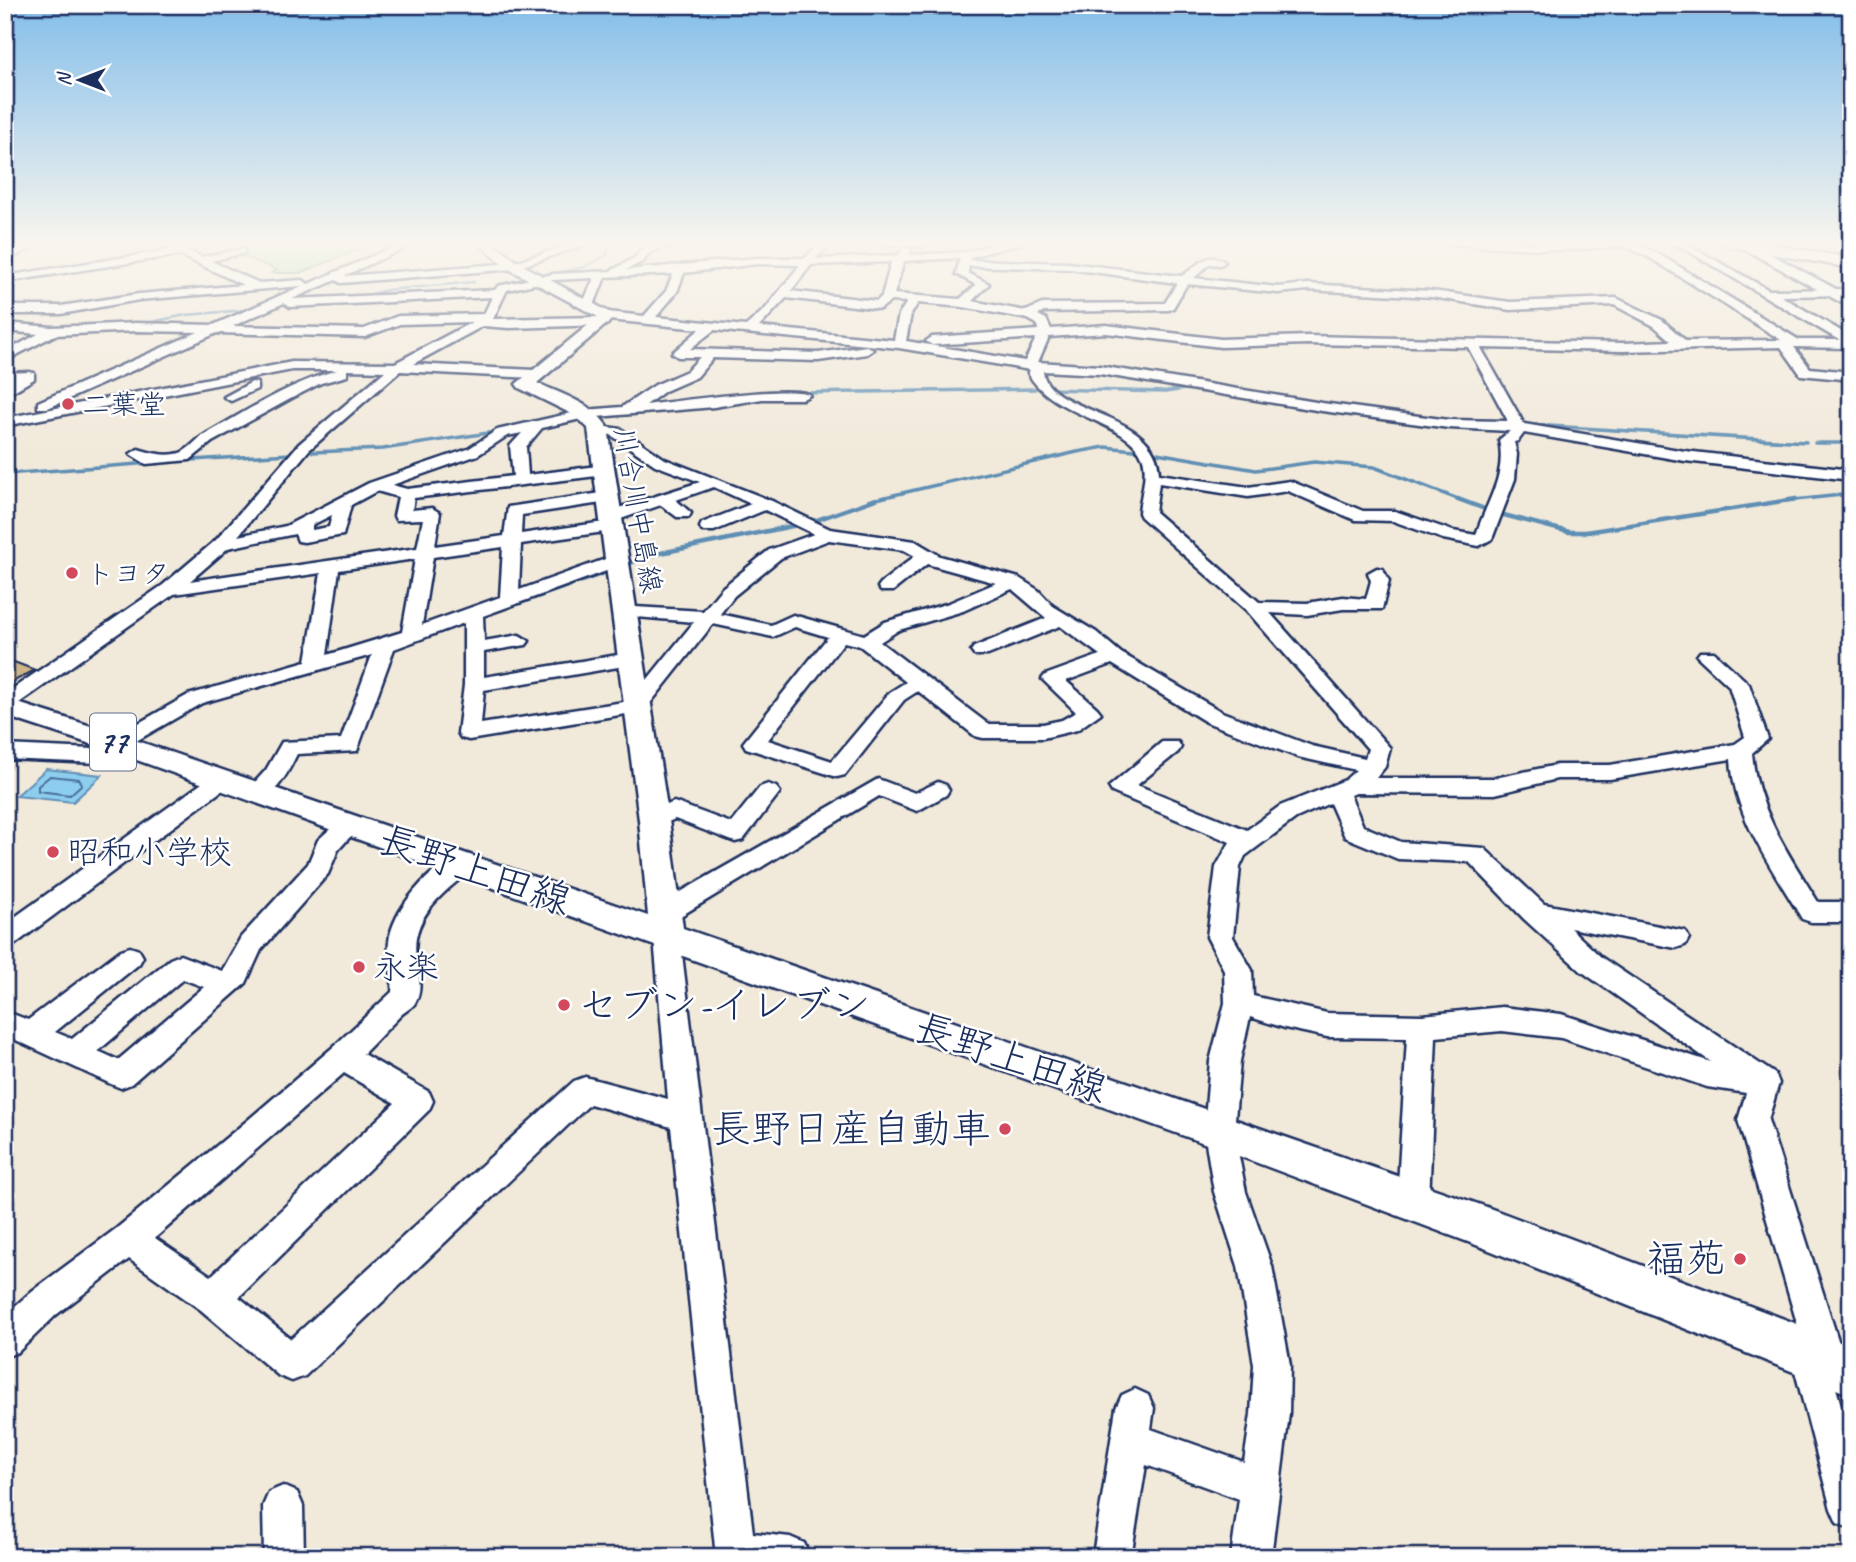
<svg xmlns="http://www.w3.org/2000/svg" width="1856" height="1562" font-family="Caveat,'Klee One',sans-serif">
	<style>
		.green { fill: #a3e3ac; stroke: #5f8985; stroke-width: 2 }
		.water { fill: #8dcdee; stroke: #5f8eb4; stroke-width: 2 }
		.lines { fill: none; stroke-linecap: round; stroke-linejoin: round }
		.shore { stroke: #496e98; stroke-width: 2 }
		.stream-far2 { stroke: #5f8eb4; stroke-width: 2.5 }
		.stream-far1 { stroke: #5f8eb4; stroke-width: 3.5 }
		.stream { stroke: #5f8eb4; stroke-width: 4.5 }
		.building { fill: #cfb585; stroke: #1b2f5e; stroke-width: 2 }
		.minor-casing { stroke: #1b2f5e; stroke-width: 5 }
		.major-casing { stroke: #1b2f5e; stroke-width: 5 }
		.highway-casing { stroke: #1b2f5e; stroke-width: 5 }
		.minor { fill: #fff; fill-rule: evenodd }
		.major { fill: #fff; fill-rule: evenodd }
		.highway { fill: #fff; fill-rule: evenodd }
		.poi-dot { fill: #d1495b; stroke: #fff; stroke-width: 2.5 }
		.labels { text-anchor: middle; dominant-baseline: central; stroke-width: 5; stroke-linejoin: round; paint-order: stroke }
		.far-poi-label { font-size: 28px; fill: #1b2f5e; stroke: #fff; text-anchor: start }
		.far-street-label { font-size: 28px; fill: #1b2f5e; stroke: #fff }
		.shield { fill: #fff; stroke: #5f6d8e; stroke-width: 2 }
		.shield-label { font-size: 32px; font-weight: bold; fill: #1b2f5e }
		.poi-label { font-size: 33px; fill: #1b2f5e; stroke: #fff; text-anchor: start }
		.near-street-label { font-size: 40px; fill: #1b2f5e; stroke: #fff }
		.near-poi-label { font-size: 40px; fill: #1b2f5e; stroke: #fff; text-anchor: end }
	</style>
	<rect width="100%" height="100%" fill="#f1e9da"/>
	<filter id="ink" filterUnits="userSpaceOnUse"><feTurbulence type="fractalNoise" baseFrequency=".0143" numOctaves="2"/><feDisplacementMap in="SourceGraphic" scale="14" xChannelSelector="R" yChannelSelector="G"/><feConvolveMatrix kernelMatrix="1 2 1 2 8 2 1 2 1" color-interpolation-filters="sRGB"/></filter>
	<g filter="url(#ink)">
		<polygon class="green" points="221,241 380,241 300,273 272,273 277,270 238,254 243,251"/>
		<polygon class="water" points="46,769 102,775 73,802 16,796"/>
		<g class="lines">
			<polygon class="shore" points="50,776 79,779 82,784 70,795 38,791 38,786"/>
			<g class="stream-far2">
				<polyline points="661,241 673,241"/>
				<polyline points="1426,241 1444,242"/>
				<polyline points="1653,242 1665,241"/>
				<polyline points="679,244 702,241"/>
				<polyline points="540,277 584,267 607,255 609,245 645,241"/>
				<polyline points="514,281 526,279"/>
				<polyline points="360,297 387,290 474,282"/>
				<polyline points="141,324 186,315 245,310"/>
			</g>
			<g class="stream-far1">
				<polyline points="1048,389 1165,392 1191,388"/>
				<polyline points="800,393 1035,389"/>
				<polyline points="1518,424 1806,442"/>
				<polyline points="1815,443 1851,443"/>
				<polyline points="313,452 383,449 501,431"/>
				<polyline points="1157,453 1256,470 1314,462 1374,467 1463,501"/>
				<polyline points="176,461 290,454"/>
				<polyline points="5,474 152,463"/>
				<polyline points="868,501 1077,452 1105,447 1144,451"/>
				<polyline points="1785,501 1851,494"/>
			</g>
			<g class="stream">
				<polyline points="1458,499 1490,511"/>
				<polyline points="1496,513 1569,532 1586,532 1796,499"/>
				<polyline points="811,522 876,499"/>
				<polyline points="624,565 656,554 802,524"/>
				<polyline points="520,603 610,571"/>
			</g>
		</g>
		<polygon class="building" points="14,662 35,670 5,686 5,666"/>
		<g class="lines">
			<g class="minor-casing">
				<g id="minor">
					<polygon points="35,241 47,241 5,261 5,254"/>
					<path d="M155,241h12l35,16 42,-8v4l-33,8 48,22 44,-3 5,4 99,-43h13l-76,35 169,-13 68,-22h14l-81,28 -173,14 -5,-3 -44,19 203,-9 3,-4 55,-12 58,-3 25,-14 3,-6 9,-5 25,-5h18l-36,9 -8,5 -3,6 -18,9 131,-12h48l17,-17h11l-17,18 83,-4 3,-7 4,-1 5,3 -1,5 56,-3 42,-11h15l-1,2 -51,14 -1,3 99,3 112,13c15,-7 25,-27 44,-14l-5,3 -11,-1 -15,14 84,9 30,-3 124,7 78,11 106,-4 46,22 24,21 95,-1 -129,-81 -27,-13 -66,4 -116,-6 -5,-3 121,3 122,-3 88,49 82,-1v6l-70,1 70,41v11l-57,-1 16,21 41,4v8l-50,-5 -20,-28 -158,4 -142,-3 43,76 161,27 166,19v10l-166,-19 -161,-28 -6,8 -4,1 3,12 -2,25 -23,60 -13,7 -36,-7 -50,-18 -38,-1 -67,-29 -40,6 -89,-14 -4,29 104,90 48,1 36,-6 23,2 5,-18 -3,-8 9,-5 6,1 6,12 -7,28h-39l-36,6 -37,-2 120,135 -5,19 -9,11h119l62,-13h53l125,-21 10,-7 -16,-51 -32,-30 3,-4h14l35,32 19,55 -16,14c5,57 37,102 66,149h33v20h-40l-9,-3c-29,-50 -68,-101 -71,-160l-121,20h-53l-62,15 -139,-1 -6,2 13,31 38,16 83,6 60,56 141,27 4,7 -4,7 -9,3 -106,-20 31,29 174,117 4,9 -11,37 77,242 -5,13 -7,3 18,61v90l-14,-6 -6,-14 -41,-157 5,-13 6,-2 -63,-217 8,-27 -39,-6 -146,-49 -59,-7 -66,6 -7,164 -5,11 -11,4 -11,-4 -5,-11 10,-163 -80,-1 -42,-9 -35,-11 -10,44 -6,70 12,61 26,74 18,99 -1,49 -18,143h-40l8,-58 -93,-34 -15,92h-34l-3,-8 22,-141 6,-13 13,-6 13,6 6,13 -3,21 93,33 7,-48 3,-49 -16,-99 -24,-74 -10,-61 6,-70 15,-58 -1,-33 -17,-33 9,-70 14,-25 -118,-50 -3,-5 53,-45h16l3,5 -3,5 -41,33 110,45 33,-24 65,-26 11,-10 -58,-13 -92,-35 -94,-58 -46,17 31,27 4,5 -24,17 -34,8h-60l-8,-2 -57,-45 -14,9 -59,75 -8,2 -91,-29 -3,-5 85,-106 -33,-10 -22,10 -60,-13 -69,87 -175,29 -8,-2 -3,-5 6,-48v-62l-70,26 -37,102 -60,3c-9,18 -24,51 -48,44l-4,-5 21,-23 16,-28 59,-3 31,-84 -170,48 -104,60 -93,-4v-14l88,4 95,-54 118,-34 15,-88 -147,21 -162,114 -7,2v-16l158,-109 53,-45 83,-96 86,-73 -38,-1v6l-26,7 -29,15 -80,44 -22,18 -44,4 -16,-10 8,-5c13,4 28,8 42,4 9,-3 17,-15 26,-19 42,-24 84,-51 131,-64h-45l-287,56v-8l287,-56 103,1 77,-41 -72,2 -35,13 -148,-4 -169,75h-10v-6l160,-70 -62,-1 -81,4 -50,26v-9l33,-18 -33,-3v-8l47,4 84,-4 77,2 89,-39 -163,14 -78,14h-56v-8h56l78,-12 104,-9 -63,-30 -175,27v-6l166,-26zM1666,242l15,5 158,93h-40l-139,-85 -21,-10zM960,258l-4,16 20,11 -16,14 -66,-5 10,-33zM891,262l-9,34 -5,5 -86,-10 20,-26zM757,264l43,1 -34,43 -20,18 -90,-9 21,-25 7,-19zM969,266l100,3 108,14 -12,20 -123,1 -16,7 -54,-10 17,-17 -21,-11zM673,274l-7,17 -22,25 -36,-4 -4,1 -1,4 -110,2 14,-29 46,-10 41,-2 -12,27 6,4 6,-4 11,-28zM1187,284l91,9 30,-3 124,7 78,13 104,-5 40,21 17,15 -48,2 -316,-7 -86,3 -115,-14 -55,4 -5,-10 -8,-4 6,-3 125,-2 4,-2zM492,297l-8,17 -86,2 -34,13 -131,-3 51,-23 6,4zM786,298l94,11 11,-8 16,1 -8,12 -5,26 -135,-13zM918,303l45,4 65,12 9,5 1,6 -106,7 -6,4 6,4 104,-7 -11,23 -119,-20 5,-27zM609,320l91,9 -28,24 6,4h22l-13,14 -32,14 -33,22 -37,3 -88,20 -29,19 -99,34 -83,43 -48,10 71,-86 91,-79 134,7 7,-4 -7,-4 -121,-6 70,-38 26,2 95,-3 4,-1zM714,330l185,18 131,22 -2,3c24,45 102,47 115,86 5,17 -3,37 -4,54l2,4 106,94 121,138 -3,9 -53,-12 -90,-34 -101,-59 -25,-21 -43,-26 -15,-16 -19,-12 -79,-22 -25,-15 -85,-12 -58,-28 -107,-42 -44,-30 -28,-4 -2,3 2,3 18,4 44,30 45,17 -94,30 -2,4 2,4h12l43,-15 16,12h12l2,-4 -15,-13 38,-13 37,17 -49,19 -2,4 2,4h12l51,-21 49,24 -45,16 -47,38 -19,23 -85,-5 -2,4 9,6 69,6 -64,79 -149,23 3,-34 146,-25 7,-2 3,-4 -3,-4 -7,-2 -146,24v-25l42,-7 3,-4 -10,-6 -35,6 -1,-25 140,-51 3,-4 -9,-5 -6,1 -92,33 2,-46 90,-13 8,-5 -8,-5 -90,13 1,-19 86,-13 8,-5 -8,-5 -100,15 -4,29 -69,10 5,-33 -8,-5 -20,2 2,-12 191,-23 8,-5 -8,-5 -77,10 -2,-28 16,-19 43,-10 129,-11 48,-8h41l7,-4c-13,-11 -138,7 -164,10l19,-14 32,-14 16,-19 105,3 49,-7 6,-4 -6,-4 -49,7 -128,-4zM1106,333l115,14 86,-3 161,3 40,74 -59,-1 -127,-17 -222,-37 -62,-4 11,-25zM1043,371l57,3 222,37 127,17 61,3 -11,9c8,37 -13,62 -23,95l-23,-4 -58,-20h-32l-73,-30 -42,6 -89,-13c-1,-65 -112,-59 -116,-103zM522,433l-12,13 3,30 -106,13 -15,-4 86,-30 29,-19zM377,491l21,6 -4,19 2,4 27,-1 -6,29 -227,33 38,-33 67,-14 3,7 6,1 39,-7 8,-30zM332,515l-3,12 -17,3v-5zM829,540l75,10 11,6 -34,27 -3,4 3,4h12l34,-27 69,19 -47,20 -64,19 -21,13 -71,-20 -22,10 -51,-11 14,-18 47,-38zM503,547l-3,50 -78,28 11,-68zM415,559l-13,73 -75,23 12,-85zM1012,589l34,29 -72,29 -3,4 3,4h14l72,-29 40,29 -55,20 -3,4 34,33 -14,8 -19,4h-55l-108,-82 19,-12 64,-19zM844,642l16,4 46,36 -16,10 -58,69 -64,-21zM1330,803l15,34 53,22 71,3 55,57 57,52 130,91 -150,-48 -59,-7 -80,8 -95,-2 -74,-17 -1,-26 -19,-33 7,-70 5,-11 51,-38z"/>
					<polygon points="871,241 917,241 927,244 922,247 876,244"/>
					<polygon points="29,372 34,373 34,379 5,396 5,386 13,381 5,381 5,373"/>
					<polygon points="252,382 257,383 257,389 231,401 224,397"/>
					<polygon points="220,774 228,776 231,781 228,786 14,945 5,948 5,924 212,776"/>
					<polygon points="878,779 915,793 938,782 946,785 949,790 946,795 917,811 879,796 674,920 665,923 656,920 652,913 656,906"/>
					<polygon points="768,784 776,787 780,792 743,840 735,842 675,819 654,828 646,826 642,820 646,814 674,802 731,823 760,787"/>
					<path d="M348,818l8,2 4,6 -22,24 -10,24 -67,76 -15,33 -115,101 -10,4 -10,-4 -106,-49v-24l23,9 93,-70 9,-3 9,3 4,7 -4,7 -84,68 17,7 98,-80 10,-4 42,16 19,-34 67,-73 10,-24 22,-20zM183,979l21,8 -86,73 -20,-9z"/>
					<path d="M461,856l9,3 3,6 -3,6c-29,23 -60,47 -54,87 2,15 7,29 0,43 -3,7 -10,9 -15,14 -13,13 -25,26 -38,39l66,38 4,9 -4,9 -190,187 52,42 283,-258 11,-4 83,22 -14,-161 4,-7 9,-3 9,3 4,7 73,595 37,4 14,6 6,14h-94l-45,-430 -81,-23 -285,272 -13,5 -13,-5 -78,-66 -72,-51 -73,56 -38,37 -13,5v-42l27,-24 85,-63 131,-108 84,-72 60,-56c2,-17 -5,-33 -3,-50 3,-32 42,-77 72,-86zM344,1073l51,30 -184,173 -56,-38z"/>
					<polygon points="283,1486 297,1492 303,1506 304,1557 264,1557 263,1506 269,1492"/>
				</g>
			</g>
			<g class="major-casing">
				<g id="major">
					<path d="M476,241h14l29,22 97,53 -79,67c24,11 58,21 71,45l61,392 14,108 801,278 324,122 43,19v48l-367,-147 -269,-101 -1109,-398 -101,-33v-17l121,38 522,179 -9,-96 -51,-392 -14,-13 -55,-27 -3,-4 82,-67 -89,-48z"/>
					<polygon points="1730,241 1746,241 1851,297 1851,308"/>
				</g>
			</g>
			<g class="highway-casing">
				<polygon id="highway" points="1720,241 1751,241 1851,258 1851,268 1728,246"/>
			</g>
			<use href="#minor" class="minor"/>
			<use href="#major" class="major"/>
			<use href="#highway" class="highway"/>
		</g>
	</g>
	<linearGradient id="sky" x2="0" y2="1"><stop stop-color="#83beea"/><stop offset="0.53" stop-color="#f9f5ee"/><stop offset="1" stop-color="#f9f5ee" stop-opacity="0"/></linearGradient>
	<rect width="1856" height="459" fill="url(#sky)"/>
	<g class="poi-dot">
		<circle cx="68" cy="404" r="7"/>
		<circle cx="72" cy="573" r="7"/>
		<circle cx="53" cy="852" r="7"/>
		<circle cx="359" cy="967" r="7"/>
		<circle cx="564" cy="1005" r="7"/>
		<circle cx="1005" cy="1129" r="7"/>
		<circle cx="1740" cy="1259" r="7"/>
	</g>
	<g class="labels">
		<g class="far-poi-label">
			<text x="82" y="404">二葉堂</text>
			<text x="86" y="573">トヨタ</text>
		</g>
		<g class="far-street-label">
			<text transform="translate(638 510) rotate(80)">川合川中島線</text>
		</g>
		<rect class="shield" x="90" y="713.5" width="46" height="57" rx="5"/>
		<g class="shield-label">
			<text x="113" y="742">77</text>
		</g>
		<g class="poi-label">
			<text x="67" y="852">昭和小学校</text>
			<text x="373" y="967">永楽</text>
		</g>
		<g class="near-street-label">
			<text transform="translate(475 870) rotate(19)">長野上田線</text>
			<text transform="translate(1011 1058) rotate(19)">長野上田線</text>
		</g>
		<g class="near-poi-label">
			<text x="578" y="1005" text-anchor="start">セブン-イレブン</text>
			<text x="991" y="1129">長野日産自動車</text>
			<text x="1726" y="1259">福苑</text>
		</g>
	</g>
	<rect width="1856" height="1562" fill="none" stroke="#fff" stroke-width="28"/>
	<rect x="14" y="14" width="1828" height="1534" fill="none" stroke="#1b2f5e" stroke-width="2.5" filter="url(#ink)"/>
	<g transform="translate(80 80) rotate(270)" stroke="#ffffff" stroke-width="5" paint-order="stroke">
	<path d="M0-5L12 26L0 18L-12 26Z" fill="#1b2f5e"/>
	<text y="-10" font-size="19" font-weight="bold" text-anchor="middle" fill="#1b2f5e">N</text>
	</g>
</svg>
